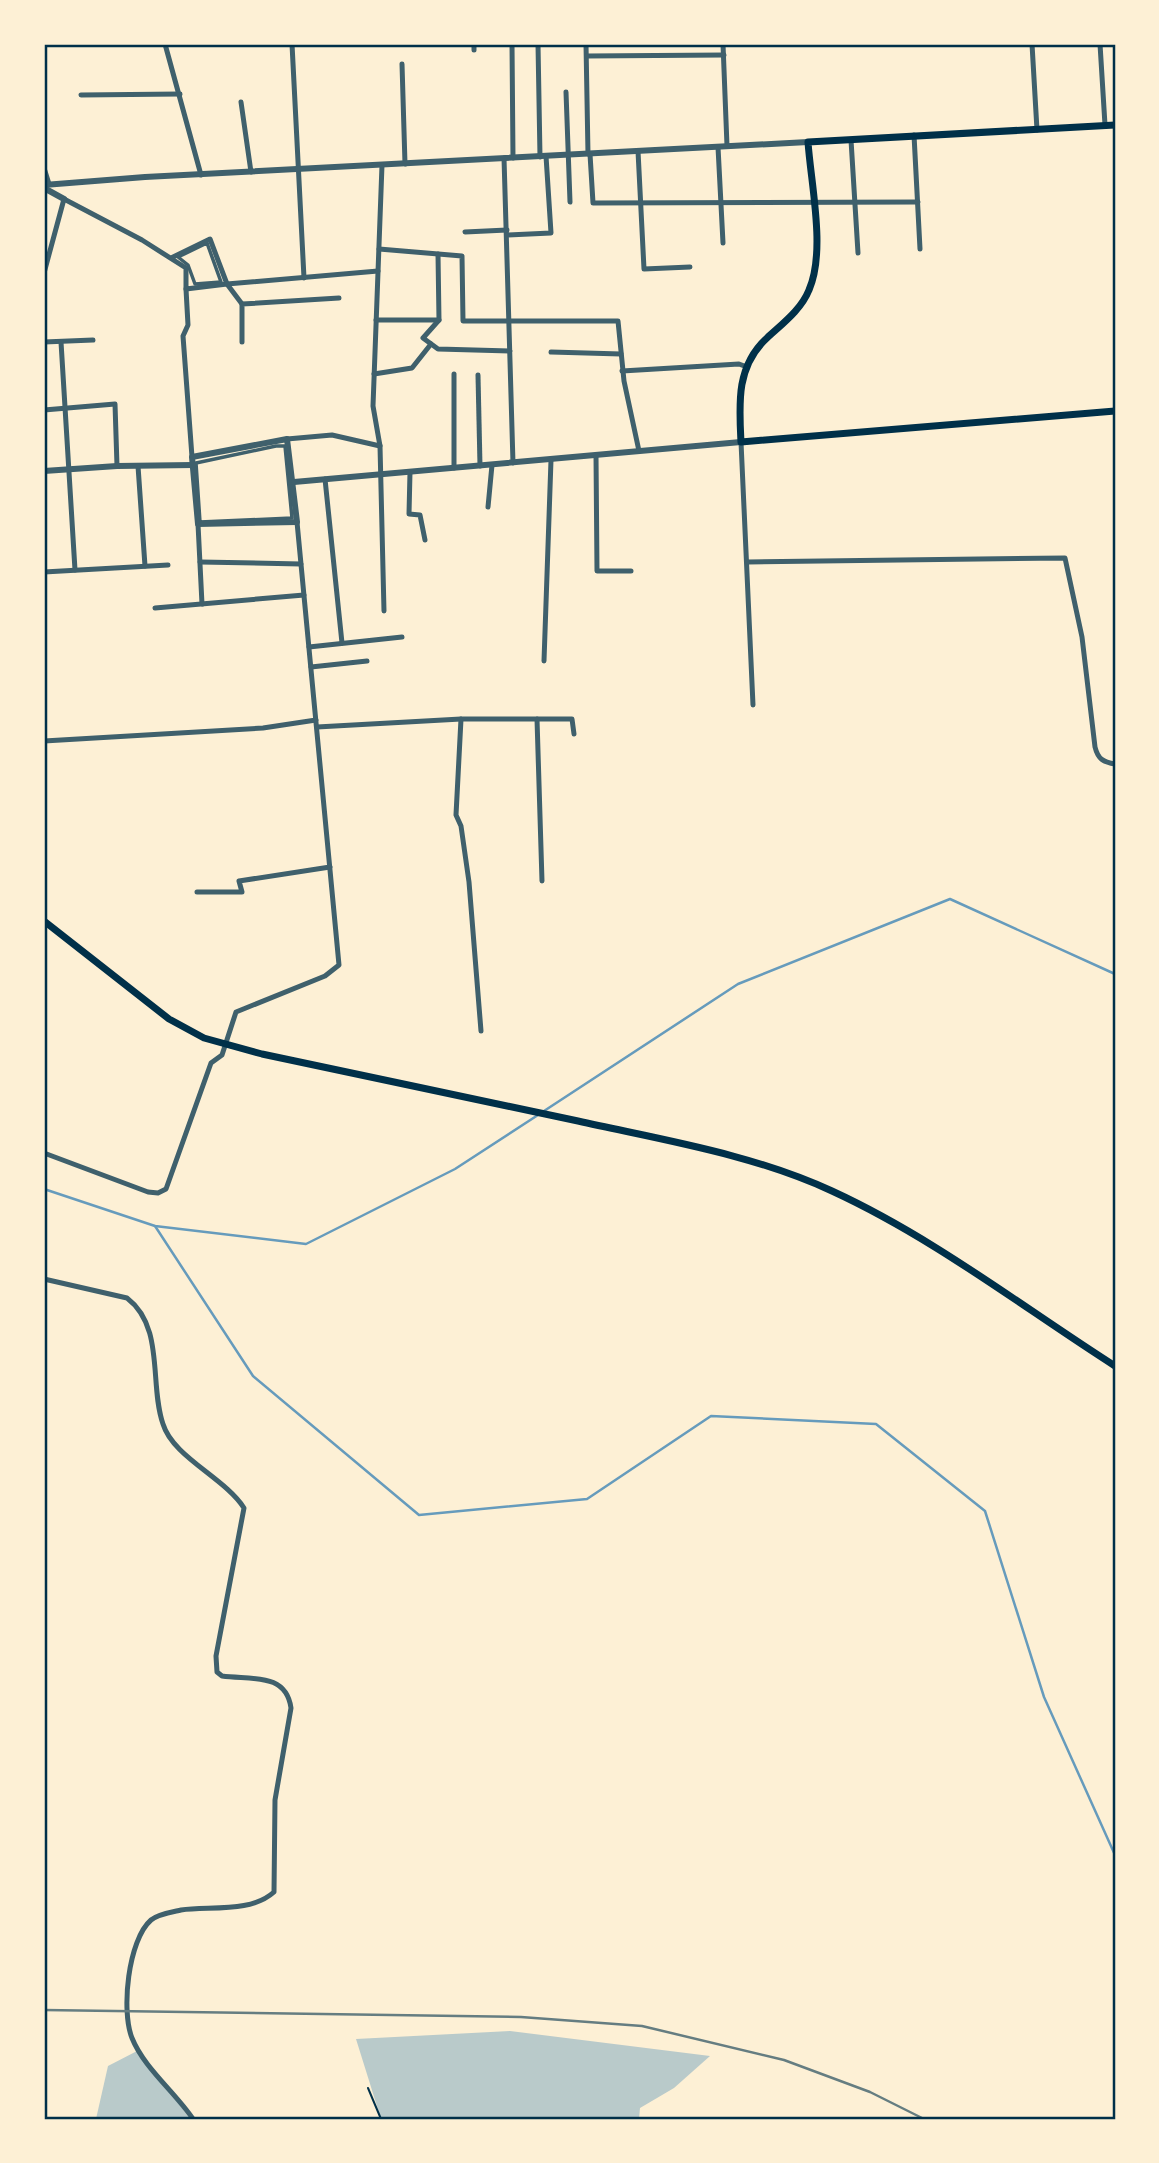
<svg xmlns="http://www.w3.org/2000/svg" width="1159" height="2163" font-family="'Alegreya Sans',sans-serif">
	<style>
		.green { fill: #b9caca }
		.lines { fill: none; stroke-linecap: round; stroke-linejoin: round }
		.stream { stroke: #669bbc; stroke-width: 2.5 }
		.path { stroke: #003049; stroke-width: 2 }
		.pedestrian { stroke: #3f606c; stroke-width: 3.5 }
		.minor { stroke: #3f606c; stroke-width: 5 }
		.tertiary { stroke: #3f606c; stroke-width: 6 }
		.secondary { stroke: #003049; stroke-width: 7 }
		.rail { stroke: #657d81; stroke-width: 2.5 }
		.neatline { fill: none; stroke: #003049; stroke-width: 2.5 }
	</style>
	<rect width="100%" height="100%" fill="#fdf0d5"/>
	<g class="green">
		<polygon points="510,2031 710,2056 674,2088 640,2108 639,2119 381,2119 356,2039"/>
		<polygon points="139,2050 190,2119 96,2119 108,2066"/>
	</g>
	<g class="lines">
		<g class="stream">
			<polyline points="544,1111 738,984 950,899 1115,974"/>
			<polyline points="44,1189 155,1226 306,1244 455,1169 538,1115"/>
			<polyline points="155,1226 253,1376 419,1515 587,1499 711,1416 876,1424 985,1511 1044,1697 1115,1855"/>
		</g>
		<polyline class="path" points="368,2088 381,2119"/>
		<g class="pedestrian">
			<polygon points="207,243 221,282 195,284 188,265 178,257"/>
			<polygon points="276,446 285,446 292,518 200,522 196,463"/>
		</g>
		<g class="minor">
			<polyline points="165,44 201,175"/>
			<polyline points="292,44 304,278"/>
			<polyline points="474,44 474,50"/>
			<polyline points="512,44 513,158"/>
			<polyline points="538,44 540,157"/>
			<polyline points="586,44 588,154"/>
			<polyline points="723,44 727,146"/>
			<polyline points="1032,44 1037,130"/>
			<polyline points="1100,44 1105,125"/>
			<polyline points="587,56 724,55"/>
			<polyline points="402,64 405,164"/>
			<polyline points="566,92 570,202"/>
			<polyline points="81,95 180,94"/>
			<polyline points="241,102 251,172"/>
			<polyline points="914,135 920,249"/>
			<polyline points="851,140 858,253"/>
			<polyline points="718,147 723,243"/>
			<polyline points="638,151 644,269 690,267"/>
			<polyline points="590,154 593,203 918,202"/>
			<polyline points="504,158 513,463"/>
			<polyline points="382,165 373,406 380,446 384,611"/>
			<polyline points="44,168 49,184"/>
			<polyline points="465,232 507,230"/>
			<polyline points="507,235 551,233 546,156"/>
			<polyline points="379,249 462,256 463,321 618,321 624,381 639,451"/>
			<polyline points="438,254 439,320 423,338 438,349 510,351"/>
			<polyline points="44,273 64,199 142,240 186,268 186,289 227,284 210,239 171,258"/>
			<polyline points="227,284 378,271"/>
			<polyline points="227,284 242,304"/>
			<polyline points="186,289 188,325 183,336 192,457"/>
			<polyline points="376,320 439,320"/>
			<polyline points="44,342 93,340"/>
			<polyline points="61,342 75,570"/>
			<polyline points="242,342 242,304 339,298"/>
			<polyline points="551,352 621,354"/>
			<polyline points="622,371 739,364 747,367"/>
			<polyline points="374,374 412,368 431,344"/>
			<polyline points="478,375 480,466"/>
			<polyline points="44,410 115,404 117,466"/>
			<polyline points="287,439 332,435 380,446"/>
			<polyline points="741,442 753,705"/>
			<polyline points="596,455 597,571 631,571"/>
			<polyline points="138,466 145,566"/>
			<polyline points="454,468 454,374"/>
			<polyline points="410,472 409,514 420,515 425,540"/>
			<polyline points="325,479 342,643"/>
			<polyline points="488,507 492,465"/>
			<polyline points="198,524 202,604"/>
			<polyline points="200,562 301,564"/>
			<path d="M748,562l317,-4 17,79 13,110c3,12 8,15 20,17"/>
			<polyline points="44,572 168,565"/>
			<polyline points="155,608 304,595"/>
			<polyline points="309,647 402,637"/>
			<polyline points="544,661 551,460"/>
			<polyline points="311,667 367,661"/>
			<polyline points="461,719 456,815 461,826 469,882 481,1031"/>
			<polyline points="537,719 542,881"/>
			<polyline points="317,727 461,719 572,719 574,734"/>
			<polyline points="44,741 263,728 316,720"/>
			<polyline points="197,892 242,892 239,881 330,867"/>
			<polyline points="44,1153 148,1192 158,1193 166,1189 211,1063 222,1055 236,1012 325,976 339,965 297,522"/>
			<path d="M44,1279l83,19c38,29 22,86 36,126 10,33 62,54 81,84l-28,148 1,16 5,4c29,4 64,-4 69,32l-16,92 -1,92c-23,21 -64,14 -93,18 -9,2 -23,4 -30,10 -23,20 -30,91 -19,118 12,30 43,54 61,81"/>
		</g>
		<g class="tertiary">
			<polyline points="44,185 145,177 808,142"/>
			<polyline points="44,188 64,199"/>
			<polygon points="287,439 297,522 198,524 192,457"/>
			<polyline points="44,471 117,466 193,465"/>
			<polyline points="294,482 741,442"/>
		</g>
		<g class="secondary">
			<path d="M1115,125l-307,17c3,43 18,109 1,148 -8,20 -27,34 -42,48 -31,28 -28,66 -26,104l374,-31"/>
			<path d="M44,921l125,98 35,19 58,16c105,22 211,45 316,67 85,19 174,33 254,70 102,47 189,115 283,175"/>
		</g>
		<polyline class="rail" points="44,2010 521,2017 642,2026 784,2060 870,2092 924,2119"/>
	</g>
	<rect width="1159" height="2163" fill="none" stroke="#fdf0d5" stroke-width="91"/>
	<rect x="46" y="46" width="1068" height="2072" class="neatline"/>
</svg>
